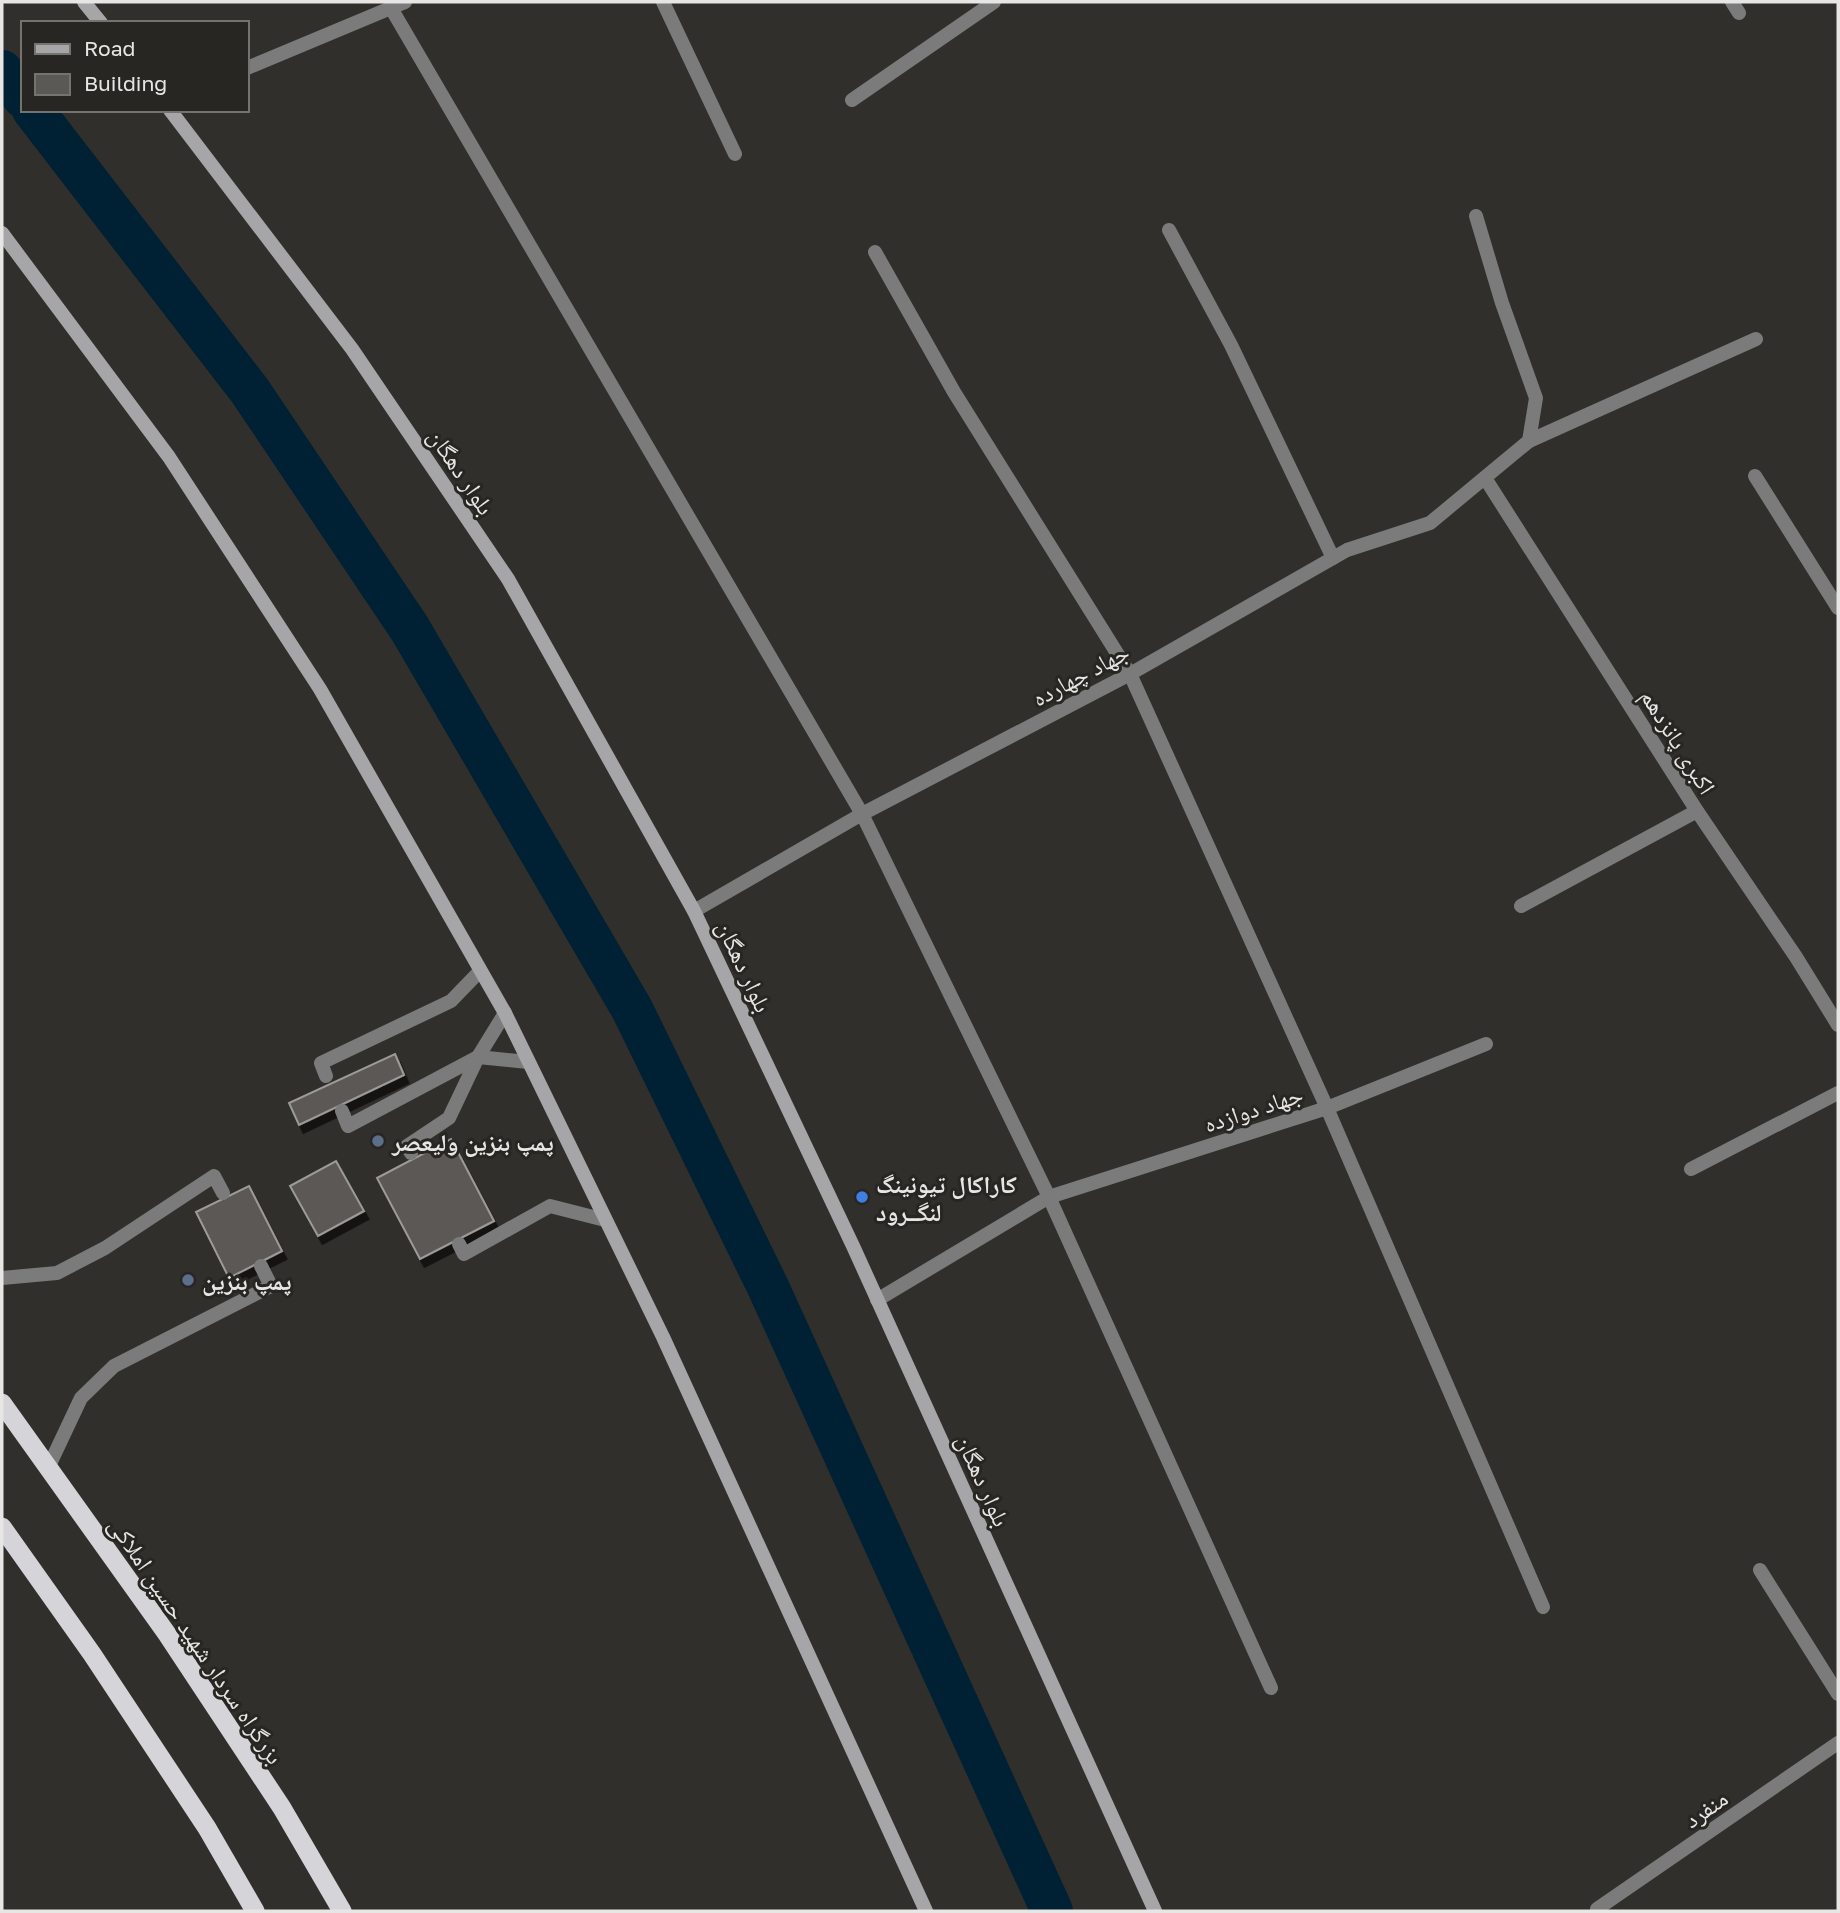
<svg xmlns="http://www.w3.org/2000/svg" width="1840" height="1913" font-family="'Golos Text','Noto Naskh Arabic',sans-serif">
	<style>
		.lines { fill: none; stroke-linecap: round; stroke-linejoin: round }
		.canal { stroke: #002033; stroke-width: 42 }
		.building { fill: #5b5955; stroke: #9d9b97; stroke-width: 2; filter: url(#shadow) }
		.service { stroke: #7b7b7c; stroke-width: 14 }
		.minor { stroke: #7b7b7c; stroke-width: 14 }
		.secondary { stroke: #a6a5a8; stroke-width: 14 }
		.trunk { stroke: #d5d4d8; stroke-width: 19 }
		.service-dot { fill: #5c6f8a; stroke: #272622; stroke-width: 2.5 }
		.shop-dot { fill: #3f7fe0; stroke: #272622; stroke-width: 2.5 }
		.labels { text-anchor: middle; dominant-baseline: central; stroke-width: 6; stroke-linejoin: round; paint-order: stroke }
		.street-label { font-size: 24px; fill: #e8e6e4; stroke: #272622 }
		.poi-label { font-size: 24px; font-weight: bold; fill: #e8e6e4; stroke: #272622; text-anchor: start }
	</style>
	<defs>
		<filter id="shadow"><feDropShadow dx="4.5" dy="8" stdDeviation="0" flood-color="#0009"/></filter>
	</defs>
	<rect width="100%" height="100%" fill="#312f2c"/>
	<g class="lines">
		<g class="canal">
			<polyline points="2,71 23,97"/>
			<polyline points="33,110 250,391 410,629 632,1009 768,1287 1052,1911"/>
		</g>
	</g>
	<g class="building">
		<polygon points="395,1054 404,1075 299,1125 289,1103"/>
		<polygon points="451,1139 494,1221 420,1259 377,1178"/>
		<polygon points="336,1161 364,1211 318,1236 290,1186"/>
		<polygon points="249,1186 282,1251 229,1278 196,1212"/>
	</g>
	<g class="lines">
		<g class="service">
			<polyline points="663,2 735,154"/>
			<polyline points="1732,2 1739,13"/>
			<polyline points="391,8 862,814 1049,1197 1271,1688"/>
			<polyline points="247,68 405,2"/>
			<polyline points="1169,230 1231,345 1333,558"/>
			<polyline points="875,252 954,392 1130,674"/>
			<polyline points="326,1076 321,1063 451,1001 480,971"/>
			<polyline points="342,1111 348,1126 478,1057 528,1062"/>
			<polyline points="411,1153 407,1146 449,1118 478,1057 505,1013"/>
			<polyline points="1691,1169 1838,1093"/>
			<polyline points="459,1244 464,1254 550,1206 605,1220"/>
			<polyline points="2,1278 57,1273 105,1248 214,1176 223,1193"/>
			<polyline points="48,1468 81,1398 114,1366 271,1286 261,1266"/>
			<polyline points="1760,1570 1838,1694"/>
		</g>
		<g class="minor">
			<polyline points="852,100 994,2"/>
			<polyline points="1529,441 1756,339"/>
			<polyline points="1755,476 1838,608"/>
			<polyline points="1485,478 1697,811 1796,957 1838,1025"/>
			<polyline points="1521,906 1697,811"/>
			<polyline points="694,911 862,814 1130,674 1347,550 1430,523 1529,441 1536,398 1502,303 1476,216"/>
			<polyline points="1486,1044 1327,1108 1543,1607"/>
			<polyline points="877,1300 1049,1197 1327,1108 1130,674"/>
			<polyline points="1598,1911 1597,1909 1838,1743"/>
		</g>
		<g class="secondary">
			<polyline points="84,2 101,23"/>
			<polyline points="170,110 352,349 508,579 694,911 853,1246 1155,1911"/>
			<polyline points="2,233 169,457 320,689 505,1013 663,1337 926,1911"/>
		</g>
		<g class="trunk">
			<polyline points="2,1403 167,1634 282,1808 342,1911"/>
			<polyline points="2,1527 92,1654 207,1828 255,1911"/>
		</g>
	</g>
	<g class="service-dot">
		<circle cx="378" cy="1141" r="7"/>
		<circle cx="188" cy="1280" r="7"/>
	</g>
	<circle class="shop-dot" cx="862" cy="1197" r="7"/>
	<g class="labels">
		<g class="street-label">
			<text transform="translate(462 471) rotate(56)">بلوار دهگان</text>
			<text transform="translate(1080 674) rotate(-28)">جهاد چهارده</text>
			<text transform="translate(1679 741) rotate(58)">اکبری پانزدهم</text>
			<text transform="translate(745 966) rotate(65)">بلوار دهگان</text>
			<text transform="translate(1253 1108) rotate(-18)">جهاد دوازده</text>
			<text transform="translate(984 1480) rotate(66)">بلوار دهگان</text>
			<text transform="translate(197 1640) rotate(56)">بزرگراه سردار شهید حسین املاکی</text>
			<text transform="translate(1705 1808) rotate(-35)">منفرد</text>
		</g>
		<g class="poi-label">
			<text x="392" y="1141">پمپ بنزین ولیعصر</text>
			<text x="876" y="1183">کاراکال تیونینگ<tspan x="876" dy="28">لنگــرود</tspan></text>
			<text x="202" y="1280">پمپ بنزین</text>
		</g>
	</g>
	<rect width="1840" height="1913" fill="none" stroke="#e8e6e4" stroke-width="7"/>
	<rect x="21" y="21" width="228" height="91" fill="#272622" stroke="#747370" stroke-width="2"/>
	<rect x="35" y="44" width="35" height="10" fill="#a6a5a8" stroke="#747370" stroke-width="2"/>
	<text x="84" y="56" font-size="21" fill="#e8e6e4">Road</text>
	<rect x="35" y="74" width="35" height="21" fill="#5b5955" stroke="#747370" stroke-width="2"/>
	<text x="84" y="91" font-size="21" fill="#e8e6e4">Building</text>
</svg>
